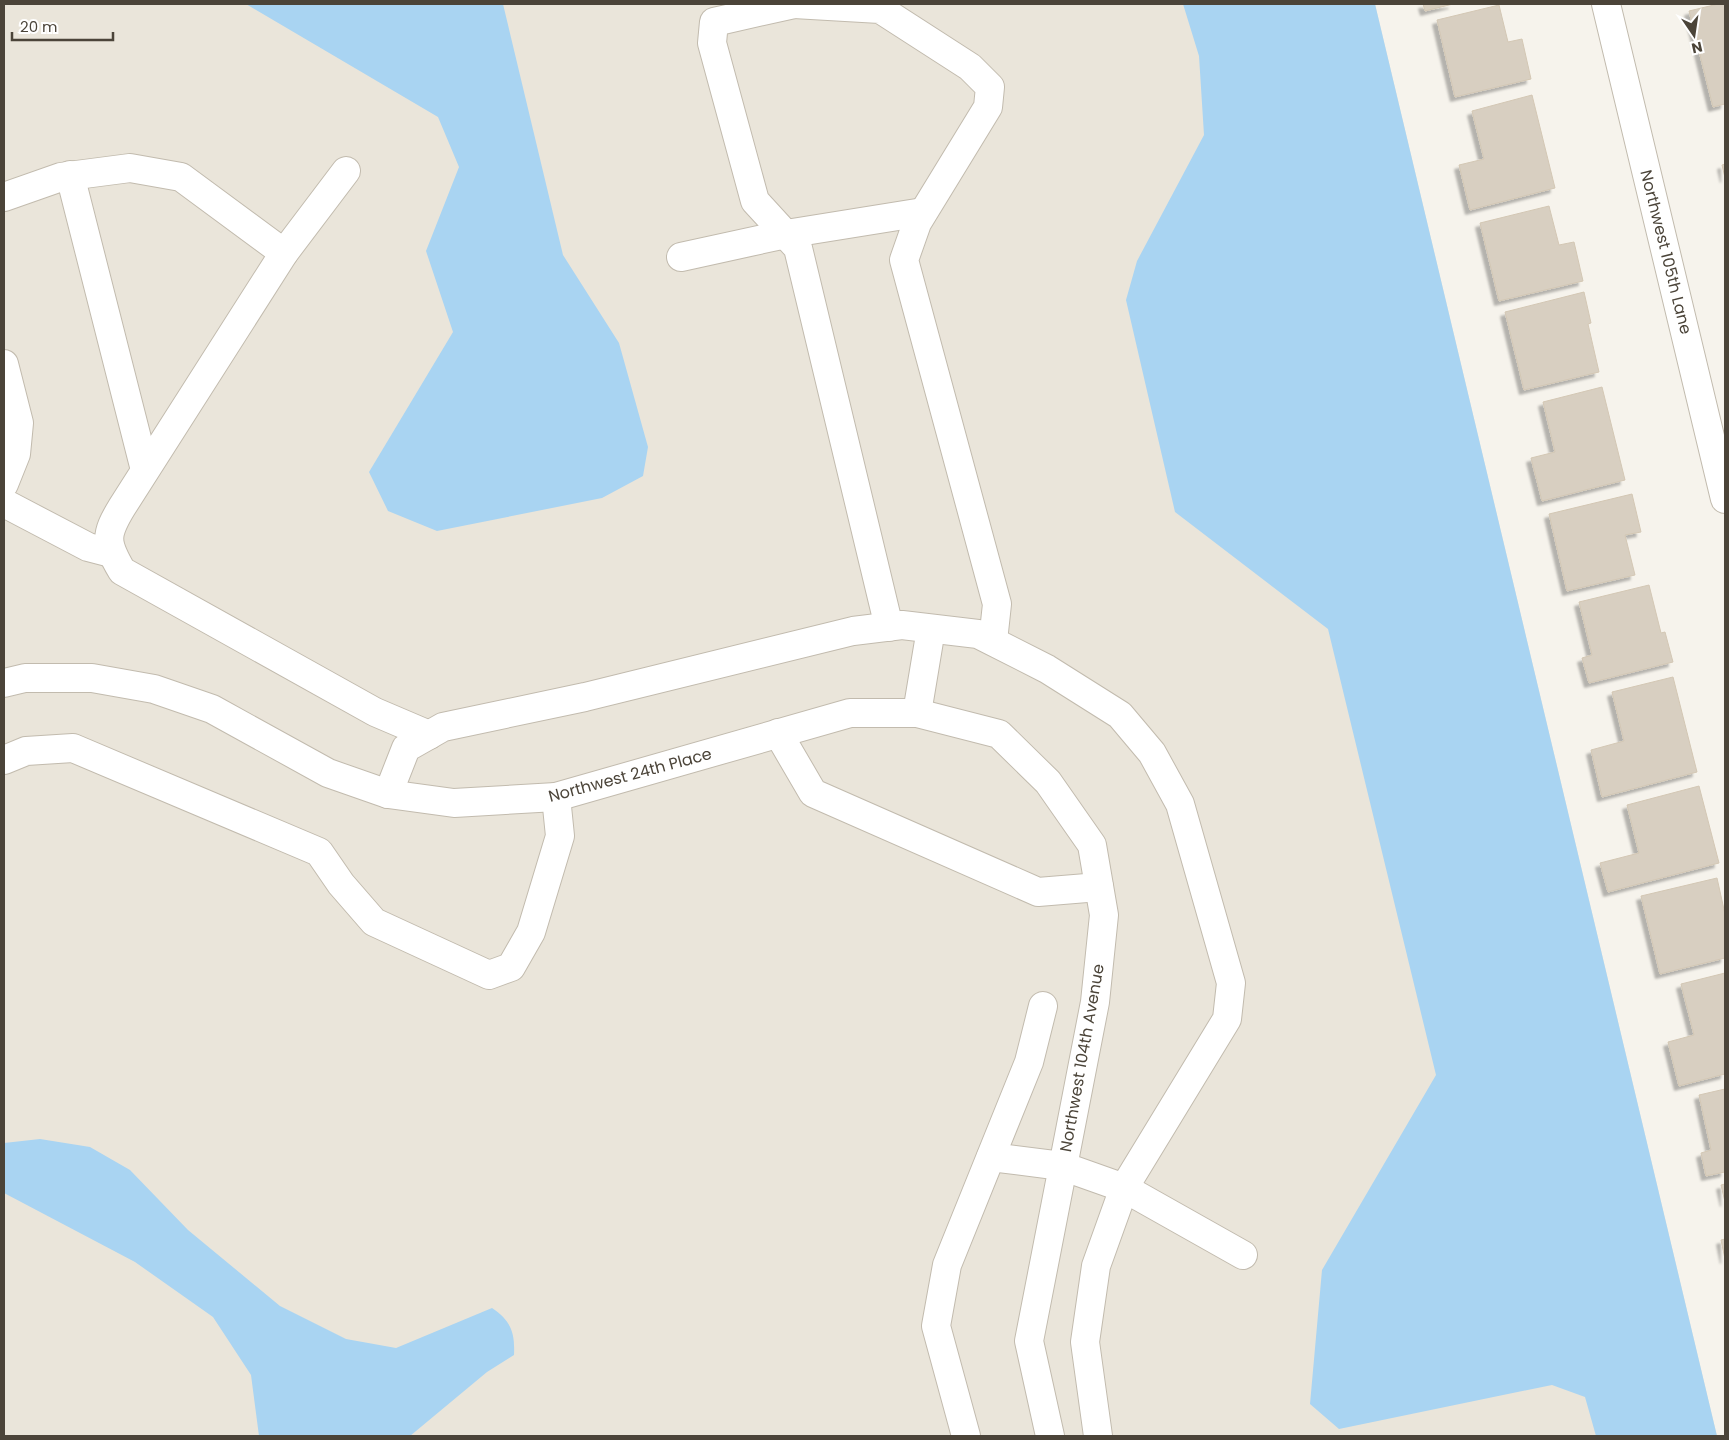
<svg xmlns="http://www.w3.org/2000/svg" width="1729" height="1440" font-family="Poppins,sans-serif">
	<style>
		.residential { fill: #eae5da }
		.water { fill: #a9d4f2 }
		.building { fill: #d8cfc1; stroke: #d3c7b4; filter: url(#shadow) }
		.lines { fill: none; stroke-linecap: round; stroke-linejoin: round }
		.minor-casing { stroke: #c2bbae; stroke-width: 30 }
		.minor { stroke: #fff; stroke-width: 28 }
		.labels { text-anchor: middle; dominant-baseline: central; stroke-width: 4.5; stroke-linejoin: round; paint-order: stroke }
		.street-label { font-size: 16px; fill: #4b4439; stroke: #fff }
	</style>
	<defs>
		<filter id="shadow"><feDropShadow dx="-4.5" dy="4.5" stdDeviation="1" flood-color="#0004"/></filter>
	</defs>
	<rect width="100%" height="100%" fill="#f6f3ec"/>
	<polygon class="residential" points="4,4 1375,4 1717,1436 4,1436"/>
	<g class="water">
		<polygon points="246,4 503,4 563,255 619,343 648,447 643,476 602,498 437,531 388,511 369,472 453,332 426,251 459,167 438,117"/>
		<polygon points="1183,4 1375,4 1717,1436 1596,1436 1585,1397 1552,1385 1339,1429 1310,1404 1322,1270 1436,1075 1328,629 1175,512 1126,300 1137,261 1204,135 1199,56"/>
		<path d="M40,1139l50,8 40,23 58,60 92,76 66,33 50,9 96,-40c19,13 23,24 22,47l-27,17 -77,64h-151l-8,-61 -38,-58 -78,-55 -131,-69v-50z"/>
	</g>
	<g class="building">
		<polygon points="1423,4 1453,4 1425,11"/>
		<polygon points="1718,4 1725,4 1725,104 1713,107 1689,11"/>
		<polygon points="1499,5 1508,42 1522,39 1531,79 1455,97 1437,20"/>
		<polygon points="1532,95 1555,188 1470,210 1459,165 1484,159 1472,111"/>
		<polygon points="1725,164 1725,178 1722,165"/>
		<polygon points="1549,206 1559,245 1574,242 1583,281 1499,301 1480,223"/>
		<polygon points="1584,292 1591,323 1588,324 1599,372 1524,390 1505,312"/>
		<polygon points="1602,387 1625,480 1542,501 1531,458 1555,452 1543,402"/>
		<polygon points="1632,494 1641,532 1625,535 1635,575 1567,591 1549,514"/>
		<polygon points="1649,585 1661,633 1665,632 1673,662 1589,683 1582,658 1592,655 1579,602"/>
		<polygon points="1673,677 1697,772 1602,797 1591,750 1624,741 1612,692"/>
		<polygon points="1699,786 1719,863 1608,892 1600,863 1639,853 1627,805"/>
		<polygon points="1717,878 1725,914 1725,958 1660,974 1641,896"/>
		<polygon points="1725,973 1725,1074 1679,1086 1668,1042 1694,1035 1681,984"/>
		<polygon points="1725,1089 1725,1172 1706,1176 1701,1153 1711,1150 1699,1095"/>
		<polygon points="1725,1184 1725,1202 1721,1185"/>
		<polygon points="1725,1239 1725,1259 1721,1240"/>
	</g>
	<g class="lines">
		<g class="minor-casing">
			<g id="minor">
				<polyline points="794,4 880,9 970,67 990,87 988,107 917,223 904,260 997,604 993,641"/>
				<polyline points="794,4 714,22 712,43 755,201 798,248 889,627"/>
				<polyline points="1606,4 1725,499"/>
				<path d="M346,171l-62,82 -162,254c-17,28 -17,35 0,64l253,141 54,23"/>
				<polyline points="70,175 145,470"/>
				<polyline points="4,197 61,177 130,168 181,177 284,253"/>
				<polyline points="681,257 786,234 923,212"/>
				<polyline points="4,364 19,423 16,454 4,484"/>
				<polyline points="4,503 88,547 111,553"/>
				<polyline points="4,683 25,678 92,678 154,689 212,709 328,773 388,794 454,803 556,797 850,713 917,713 999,734 1048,782 1092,845 1104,915 1095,1002 1029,1341 1050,1436"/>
				<polyline points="917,713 931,629"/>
				<polyline points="778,733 813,793 1038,892 1099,887"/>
				<polyline points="4,760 26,751 73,748 319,852 341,884 374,922 489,975 511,967 531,932 560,836 556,797"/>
				<polyline points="388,794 406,748 443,727 585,697 853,631 902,625 978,634 1047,669 1120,715 1152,753 1180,804 1231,983 1227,1019 1124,1188 1096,1266 1085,1342 1098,1436"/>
				<polyline points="991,1157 1062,1166 1124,1188 1243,1255"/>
				<polyline points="966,1436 936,1326 947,1265 1029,1062 1043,1006"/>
			</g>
		</g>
		<use href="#minor" class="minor"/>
	</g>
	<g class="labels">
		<g class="street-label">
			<text transform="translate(1666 252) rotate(76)">Northwest 105th Lane</text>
			<text transform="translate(630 775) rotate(-15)">Northwest 24th Place</text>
			<text transform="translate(1082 1058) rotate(-80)">Northwest 104th Avenue</text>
		</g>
	</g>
	<rect width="1729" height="1440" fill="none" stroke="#4b4439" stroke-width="10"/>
	<g transform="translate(1694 35) rotate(167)" stroke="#ffffff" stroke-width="4" paint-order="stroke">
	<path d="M0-4L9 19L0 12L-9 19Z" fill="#4b4439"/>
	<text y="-8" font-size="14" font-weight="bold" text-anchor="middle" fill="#4b4439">N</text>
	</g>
	<path d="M12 32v8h101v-8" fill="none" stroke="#4b4439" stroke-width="2.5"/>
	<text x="20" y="32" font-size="15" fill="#4b4439" stroke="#ffffff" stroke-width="4" paint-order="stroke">20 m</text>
</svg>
